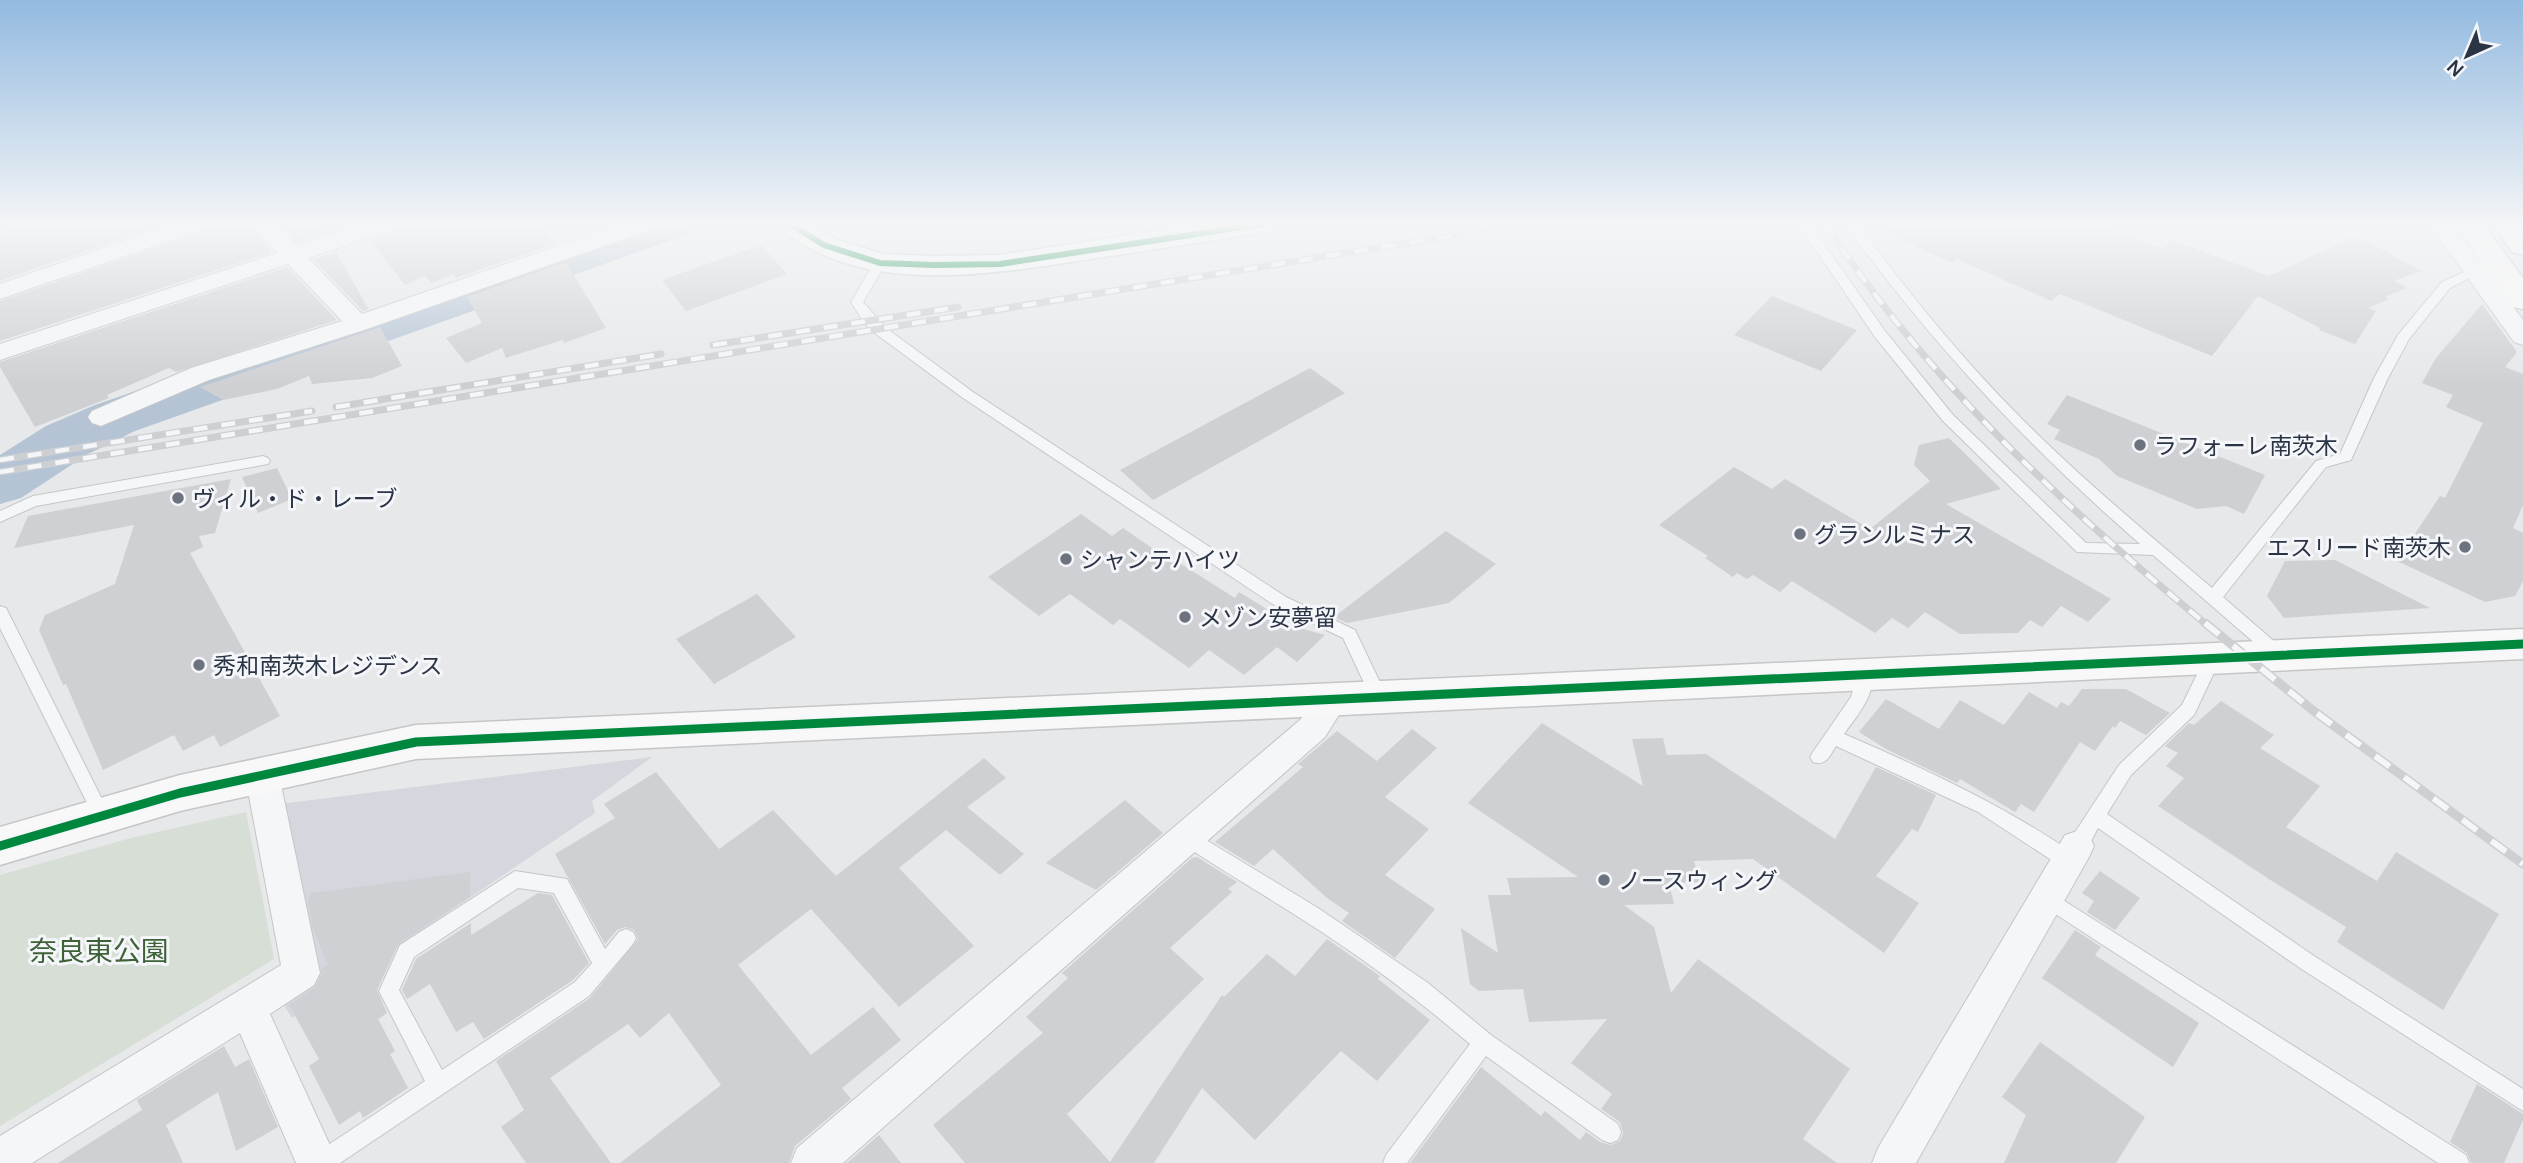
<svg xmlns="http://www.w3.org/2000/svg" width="2523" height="1163" font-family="Manrope,'Noto Sans JP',sans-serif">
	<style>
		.built { fill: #d4d7dd }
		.green { fill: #d6ded6 }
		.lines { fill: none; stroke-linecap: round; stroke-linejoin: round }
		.river { fill: #b4c4d5; fill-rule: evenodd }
		.building { fill: #ced0d3 }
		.lane-casing { stroke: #c4c6c8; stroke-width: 2 }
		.street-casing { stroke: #c4c6c8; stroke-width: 2 }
		.secondary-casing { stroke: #c4c6c8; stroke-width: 3 }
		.primary-casing { stroke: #c2c5c8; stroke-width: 3 }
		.highway-casing { stroke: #b8bbbf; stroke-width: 3 }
		.lane { fill: #f5f6f7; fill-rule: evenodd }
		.street { fill: #f5f6f7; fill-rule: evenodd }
		.secondary { fill: #f8f8f8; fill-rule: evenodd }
		.primary { fill: #f8f8f8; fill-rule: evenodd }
		.highway { fill: #f8f8f8; fill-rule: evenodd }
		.rail-far1-casing { stroke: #cecfd2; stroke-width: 7 }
		.rail-casing { stroke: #cecfd2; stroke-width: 9 }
		.rail-far1 { stroke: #f4f6f9; stroke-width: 4.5; stroke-dasharray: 14; stroke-linecap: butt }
		.rail { stroke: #f4f6f9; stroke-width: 6; stroke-dasharray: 18; stroke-linecap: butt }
		.cycleway-far1-casing { stroke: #f4f6f9; stroke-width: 10 }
		.cycleway-casing { stroke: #f4f6f9; stroke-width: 13 }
		.cycleway-far1 { stroke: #00873e; stroke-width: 6 }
		.cycleway { stroke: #00873e; stroke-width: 9 }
		.poi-dot { fill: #6c737f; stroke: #f4f6f9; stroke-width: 2.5 }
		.labels { text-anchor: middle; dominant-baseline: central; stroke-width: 6; stroke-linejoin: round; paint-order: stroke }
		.poi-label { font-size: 23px; fill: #2b3445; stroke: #f4f6f9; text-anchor: start }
		.near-park-label { font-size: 28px; fill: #3f6138; stroke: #f4f6f9 }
	</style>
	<rect width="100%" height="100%" fill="#e6e8ea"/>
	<polygon class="built" points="652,757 592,801 595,813 292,1018 276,992 310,970 318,958 280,804"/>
	<polygon class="green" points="246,812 274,959 0,1126 0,875 131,838"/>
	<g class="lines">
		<polygon class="river" points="623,224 696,224 689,234 135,431 88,454 21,498 0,504 0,455 46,426 95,405"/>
	</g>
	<g class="building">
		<polygon points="23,224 163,224 0,281 0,232"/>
		<polygon points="208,224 250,224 272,252 0,341 0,301 204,231"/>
		<polygon points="280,224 320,224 325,234 298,243"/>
		<polygon points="400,224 543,224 555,244 456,278 454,274 432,283 425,276 405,285 370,240 396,231"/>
		<polygon points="1869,224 2099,224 2164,249 2171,240 2269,276 2353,237 2367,241 2421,271 2394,281 2407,288 2385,297 2389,299 2368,308 2376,311 2355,344 2319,330 2320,328 2258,296 2212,356 2060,294 2051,301 1957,259 1952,263"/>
		<polygon points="761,245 787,274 686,311 662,280"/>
		<polygon points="336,252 368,308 369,309 363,311 313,259"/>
		<polygon points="566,262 606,328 564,343 563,340 506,358 502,348 466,363 446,338 482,323 467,297"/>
		<polygon points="287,267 337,320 176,372 169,368 107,395 109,398 35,427 0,367 0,362"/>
		<polygon points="1772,296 1857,330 1821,371 1734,335"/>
		<polygon points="2482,304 2517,352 2505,367 2523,374 2523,505 2513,528 2523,533 2523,581 2515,596 2485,602 2397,561 2440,496 2445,498 2483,423 2446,407 2453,395 2422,383 2436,358"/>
		<polygon points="380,327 402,366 372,378 312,384 309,376 277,389 223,400 200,387"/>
		<polygon points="1310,368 1345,393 1153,500 1120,470"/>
		<polygon points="2067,395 2265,475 2244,514 2226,506 2197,509 2117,476 2099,459 2054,439 2060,430 2047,424"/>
		<polygon points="1949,438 2001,489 1946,504 2111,599 2088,622 2061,606 2042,627 2030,620 2018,633 1960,634 1925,612 1908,628 1892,618 1875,633 1792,581 1780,592 1753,575 1747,579 1737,573 1733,577 1705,558 1708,556 1659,525 1734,467 1772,489 1785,479 1870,529 1930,481 1914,465 1919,445"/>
		<polygon points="277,468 292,499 258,513 242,477"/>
		<polygon points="231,479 215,533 199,536 203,547 190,553 280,716 220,747 214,735 183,751 174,735 103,770 66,684 63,685 39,630 45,615 115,584 134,525 14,548 28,516"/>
		<polygon points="1081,514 1112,536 1123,528 1175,564 1178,562 1235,598 1239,592 1296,627 1325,635 1297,662 1277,647 1244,675 1209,650 1189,668 1120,619 1113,625 1070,594 1039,616 988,577"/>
		<polygon points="1446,531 1496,564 1449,603 1347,623 1334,617"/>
		<polygon points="2335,560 2430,608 2284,618 2267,596 2285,561"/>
		<polygon points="757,594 796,637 714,684 676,639"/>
		<polygon points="2082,689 2126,689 2170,713 2146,735 2120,721 2115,728 2113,726 2095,751 2080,742 2034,812 2021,804 2015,812 1960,779 1957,783 1886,749 1859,732 1886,699 1939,729 1960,700 2004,725 2029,692 2057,708 2061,702 2069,706"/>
		<polygon points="2221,701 2274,735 2260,748 2320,786 2286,827 2377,881 2396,852 2499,914 2443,1010 2337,942 2346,927 2275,883 2158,806 2184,778 2166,766 2178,753 2165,746 2189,723 2194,725"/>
		<polygon points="1542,723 1643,786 1632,739 1663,738 1667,755 1706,754 1835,839 1876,767 1936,795 1918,832 1912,829 1876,876 1919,903 1884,953 1753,859 1694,861 1700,882 1669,883 1674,904 1624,905 1654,927 1671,993 1698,959 1850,1069 1803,1139 1837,1163 1410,1163 1481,1067 1541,1116 1545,1111 1580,1140 1586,1132 1600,1142 1611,1145 1620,1141 1623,1133 1620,1122 1601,1109 1612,1094 1571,1063 1607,1019 1529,1022 1523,989 1479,991 1470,984 1461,928 1498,953 1488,895 1511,895 1507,878 1578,877 1468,803"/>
		<polygon points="1412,729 1437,748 1385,797 1429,829 1385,875 1435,909 1395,958 1342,921 1349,913 1327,898 1273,849 1254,866 1215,842 1303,767 1298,764 1337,731 1377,761"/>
		<polygon points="984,758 1006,778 967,807 1024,854 1000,875 946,830 899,868 974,946 899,1007 811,909 738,965 811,1055 873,1007 901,1040 842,1088 851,1099 795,1146 789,1163 620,1163 721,1085 669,1013 640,1038 628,1024 550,1078 611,1163 526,1163 501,1127 524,1110 496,1061 590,998 638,939 634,930 625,927 617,930 605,944 555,854 615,818 604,804 656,772 719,849 773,810 836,876"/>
		<polygon points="1125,800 1163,833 1096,890 1046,863"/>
		<polygon points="1197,857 1237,882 1228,889 1232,892 1170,948 1204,979 1067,1114 1110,1162 1222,995 1224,997 1267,954 1295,976 1327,939 1380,976 1378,979 1430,1020 1377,1081 1341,1051 1255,1140 1202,1088 1154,1163 965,1163 933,1125 1043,1033 1026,1017 1068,978 1062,973 1192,858"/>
		<polygon points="2100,871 2140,898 2115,930 2087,912 2094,901 2082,893"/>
		<polygon points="470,872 470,897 399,943 377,990 387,1013 378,1019 395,1051 390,1054 408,1088 363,1118 360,1111 339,1125 309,1066 319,1059 289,1005 315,987 322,974 322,968 328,965 313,928 308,901 311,893"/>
		<polygon points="538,893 552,895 589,963 573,980 484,1039 473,1022 456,1032 430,984 407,999 402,990 416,959 471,923 471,935"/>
		<polygon points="2075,930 2101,947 2095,955 2199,1023 2173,1067 2042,978"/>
		<polygon points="2040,1042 2145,1117 2116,1163 2004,1163 2026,1115 2002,1097"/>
		<polygon points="224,1046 235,1067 249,1059 278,1127 236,1151 218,1092 166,1125 183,1163 58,1163 142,1110 137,1100"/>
		<polygon points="2477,1084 2523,1114 2523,1120 2504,1163 2471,1163 2467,1153 2450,1142"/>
		<polygon points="879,1135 901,1163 847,1163"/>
	</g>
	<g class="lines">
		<g class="lane-casing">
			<g id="lane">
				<path d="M1807,224h51c49,68 102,132 160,191 61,62 128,117 194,173l104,-127 24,-7 34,-76 24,-43 44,-53 29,-13 4,-1 6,4 -31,16 -41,51 -21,39 -37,82 -25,7 -103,130 61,53 2,4 -2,4h-12l-119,-103 -76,-3 -134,-131 -68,-84 -74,-109zM1849,229c84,117 182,220 291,315l-54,-1 -133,-128 -68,-84 -70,-100z"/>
				<polygon points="880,259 886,263 863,302 886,328 973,392 1286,597 1355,630 1387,697 1385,702 1373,702 1343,638 1274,605 963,398 876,334 865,324 851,302 874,263"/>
				<polygon points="263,456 268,458 270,461 268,464 36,506 0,522 0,511 33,496"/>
				<polygon points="0,606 6,608 8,612 108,811 111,816 108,821 102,824 96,821 0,628"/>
				<path d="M2213,652l6,2 2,4 -27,57 -63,60 -24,39 207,142 209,133v22l-223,-143 -202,-140c-7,12 -12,29 -28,24l-2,-6 2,-6 49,-75 63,-60 25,-51z"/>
				<path d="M1864,669l6,1c9,22 -14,47 -26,64 81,35 159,71 232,121l2,6 -2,6 -7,2 -7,-2 -84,-55 -142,-66c-6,9 -10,21 -23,16l-3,-5 3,-5 38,-55 7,-27z"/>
				<path d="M1188,829l130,79 110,75 63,52 127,89 3,8 -3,8 -8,3 -8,-3 -116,-84 -79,107h-24l3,-8 84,-111c-53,-45 -108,-87 -167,-124 -40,-26 -82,-50 -122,-77l-2,-6 2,-6z"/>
				<path d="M515,871l52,8 38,70 14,-17 7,-3 7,3 3,6 -3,6 -44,52 -249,167h-30l3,-8 112,-74 -46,-90 21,-46zM518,888l36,5 38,70 -17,19 -133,88 -43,-80 15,-33z"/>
				<polygon points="2047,890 2466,1155 2469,1163 2438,1163 2040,904 2037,898 2040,892"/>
			</g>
		</g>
		<g class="street-casing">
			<g id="street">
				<polygon points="172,224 206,224 203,229 0,299 0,284"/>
				<polygon points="252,224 276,224 297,246 363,224 398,224 395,229 308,258 362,314 621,224 655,224 652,229 367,329 209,380 101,426 92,423 88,417 92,411 191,368 342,321 288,264 0,360 0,344 277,253"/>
				<polygon points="2429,224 2452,224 2523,320 2523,345 2514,342"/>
				<polygon points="1333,686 1344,690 1349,699 1325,737 843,1163 791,1163 797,1148 1301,719 1322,690"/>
				<polygon points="262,761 274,765 279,775 320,973 314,985 270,1014 338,1163 296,1163 240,1033 32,1163 0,1163 0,1136 281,965 245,775 250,765"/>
				<polygon points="2077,831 2089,835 2094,846 2089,857 1916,1163 1872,1163 1878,1148 2065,835"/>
			</g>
		</g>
		<g class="secondary-casing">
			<g id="secondary">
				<path d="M776,224h35l24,15 48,15 51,2 66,-1 201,-31h75l-4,6 -10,3c-53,8 -106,16 -158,24 -93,14 -219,39 -303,-14 -9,-5 -19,-10 -25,-19z"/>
				<polygon points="2523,629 2523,659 416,759 180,811 0,865 0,827 180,775 416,725"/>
			</g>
		</g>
		<g class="primary-casing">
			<polygon id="primary" points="2454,224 2483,224 2523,278 2523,309 2512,307"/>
		</g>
		<g class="highway-casing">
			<polygon id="highway" points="2492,224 2522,224 2523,255 2512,252"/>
		</g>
		<use href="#lane" class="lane"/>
		<use href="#street" class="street"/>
		<use href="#secondary" class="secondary"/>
		<use href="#primary" class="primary"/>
		<use href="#highway" class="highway"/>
		<g class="rail-far1-casing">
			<g id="rail-far1">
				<path d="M1826,224c97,153 242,286 381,401"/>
				<polyline points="713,345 958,307"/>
				<polyline points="336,407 661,354"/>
				<polyline points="0,460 312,411"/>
				<polyline points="0,472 1524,224"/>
			</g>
		</g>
		<g class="rail-casing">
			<polyline id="rail" points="2205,623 2315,712 2523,864"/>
		</g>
		<use href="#rail-far1" class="rail-far1"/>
		<use href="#rail" class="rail"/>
		<g class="cycleway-far1-casing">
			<polyline id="cycleway-far1" points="790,224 824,245 880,263 934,265 1000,264 1262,224"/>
		</g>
		<g class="cycleway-casing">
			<polyline id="cycleway" points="0,846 180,793 416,742 2523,644"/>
		</g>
		<use href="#cycleway-far1" class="cycleway-far1"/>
		<use href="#cycleway" class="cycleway"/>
	</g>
	<linearGradient id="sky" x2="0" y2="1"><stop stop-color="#93bae0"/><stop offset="0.58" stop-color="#f4f5f6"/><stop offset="1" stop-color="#f4f5f6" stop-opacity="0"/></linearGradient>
	<rect width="2523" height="387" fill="url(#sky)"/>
	<g class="poi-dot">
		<circle cx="2140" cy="445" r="7"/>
		<circle cx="178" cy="498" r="7"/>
		<circle cx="1800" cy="534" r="7"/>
		<circle cx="2465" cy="547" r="7"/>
		<circle cx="1066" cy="559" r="7"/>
		<circle cx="1185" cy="617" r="7"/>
		<circle cx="199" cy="665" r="7"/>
		<circle cx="1604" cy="880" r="7"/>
	</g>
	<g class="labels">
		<g class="poi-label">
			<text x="2154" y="445">ラフォーレ南茨木</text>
			<text x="192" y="498">ヴィル・ド・レーブ</text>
			<text x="1814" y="534">グランルミナス</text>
			<text x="2451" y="547" text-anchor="end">エスリード南茨木</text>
			<text x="1080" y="559">シャンテハイツ</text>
			<text x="1199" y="617">メゾン安夢留</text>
			<text x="213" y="665">秀和南茨木レジデンス</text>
			<text x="1618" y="880">ノースウィング</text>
		</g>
		<g class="near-park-label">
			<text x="99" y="950">奈良東公園</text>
		</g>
	</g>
	<g transform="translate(2467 56) rotate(224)" stroke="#f4f6f9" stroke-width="5" paint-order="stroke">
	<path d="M0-5L12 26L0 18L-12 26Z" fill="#2b3445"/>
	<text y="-10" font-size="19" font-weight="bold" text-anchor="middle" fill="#2b3445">N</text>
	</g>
</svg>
